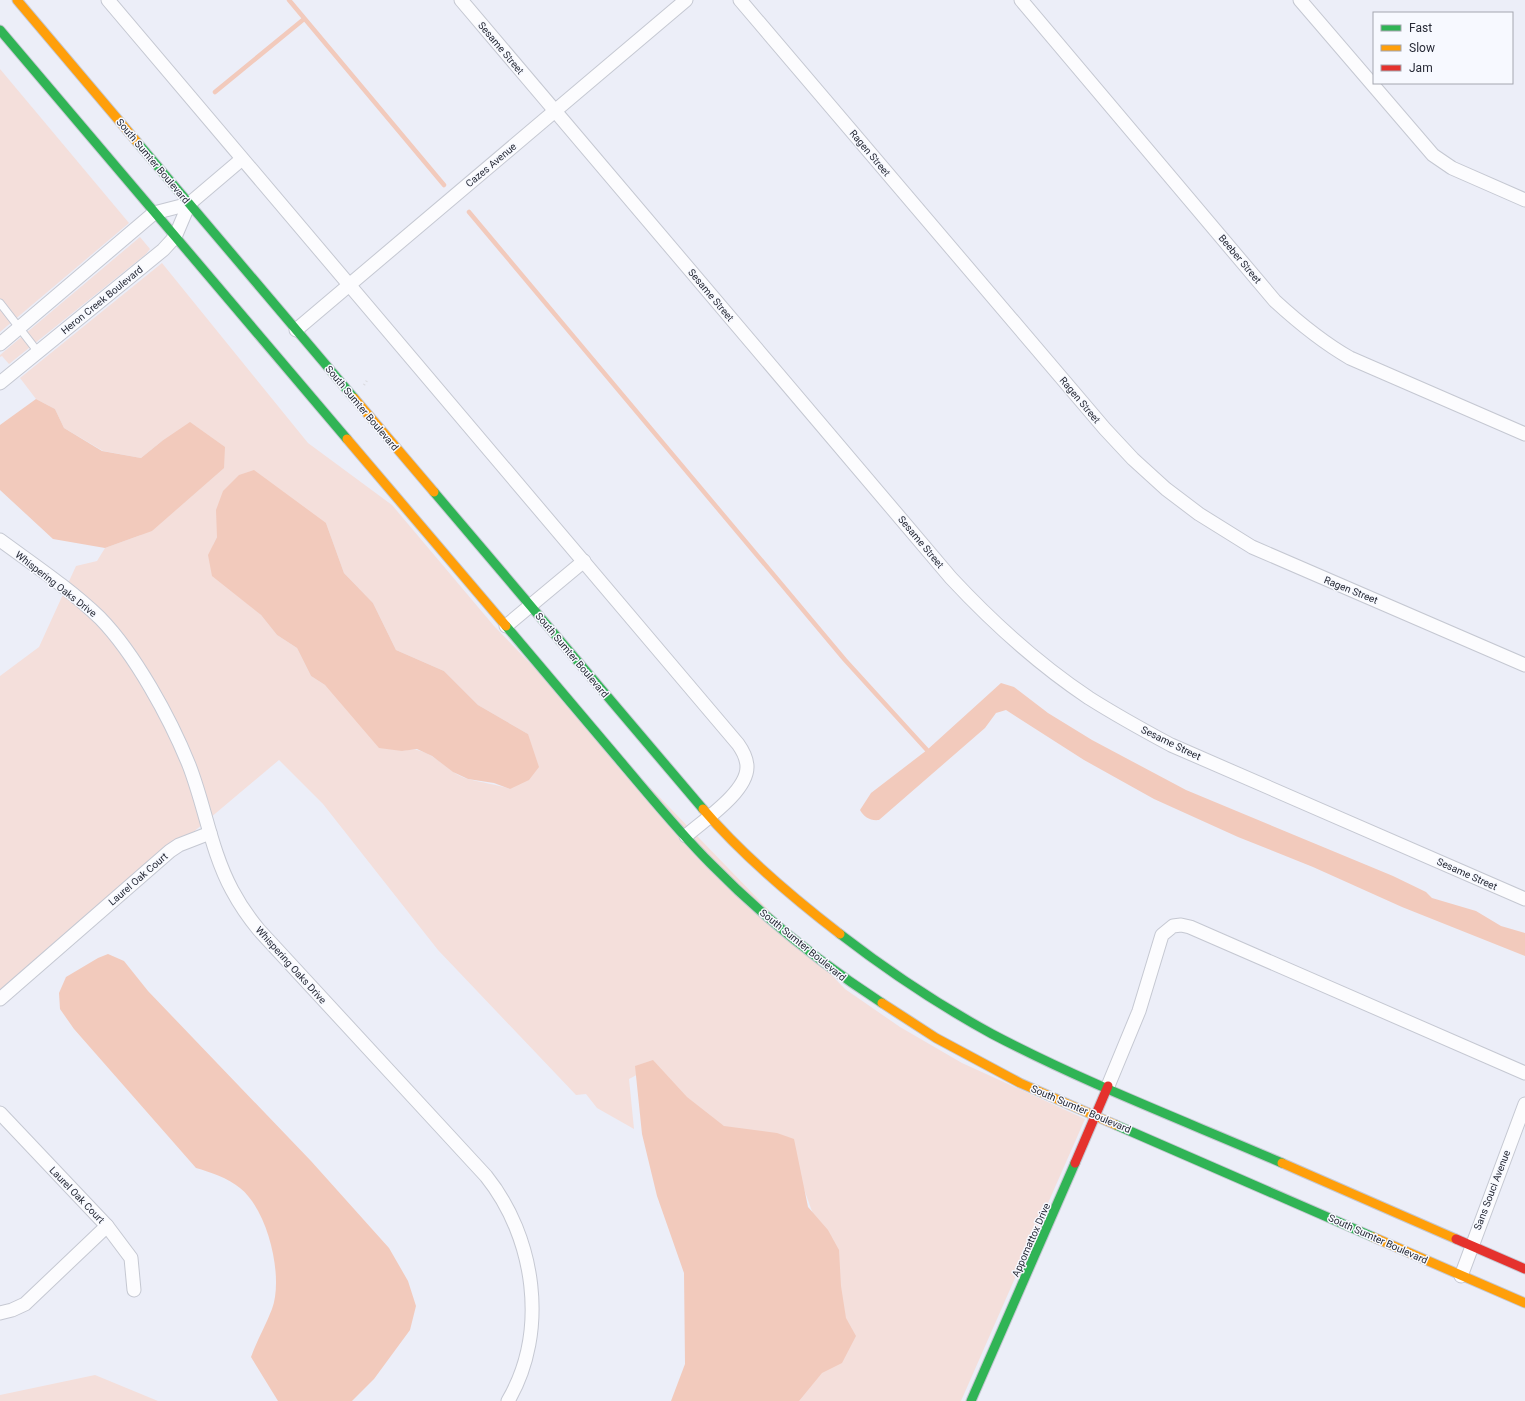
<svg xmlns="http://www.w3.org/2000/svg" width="1525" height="1401" font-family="Roboto,sans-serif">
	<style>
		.green { fill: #f4dfdb; fill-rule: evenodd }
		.water { fill: #f2cabc }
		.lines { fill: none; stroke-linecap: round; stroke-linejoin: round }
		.stream { stroke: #f2cabc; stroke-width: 4.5 }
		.lane-casing { stroke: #c5c8d2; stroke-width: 9 }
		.street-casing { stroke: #c5c8d2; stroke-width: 15 }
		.fast-casing { stroke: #c5c8d2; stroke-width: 11 }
		.slow-casing { stroke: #c5c8d2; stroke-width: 11 }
		.jam-casing { stroke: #c5c8d2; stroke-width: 11 }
		.path { stroke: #dadade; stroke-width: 2.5; stroke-dasharray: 1 3; stroke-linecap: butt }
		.lane { stroke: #fcfcfe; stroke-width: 7 }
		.street { stroke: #fcfcfe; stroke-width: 13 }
		.fast { stroke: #30b455; stroke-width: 9 }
		.slow { stroke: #ff9f0a; stroke-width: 9 }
		.jam { stroke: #e5322d; stroke-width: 9 }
		.labels { text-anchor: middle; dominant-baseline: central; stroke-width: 3; stroke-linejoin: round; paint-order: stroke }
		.street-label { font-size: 10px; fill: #272a36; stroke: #f7f9ff }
	</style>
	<rect width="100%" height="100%" fill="#eceef8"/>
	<g class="green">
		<polygon points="0,69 129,223 0,332"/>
		<polygon points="140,237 150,249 146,254 9,364 2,356 0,357 0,355"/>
		<path d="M162,263l146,180 84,62 102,121 351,363 55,38 62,36 123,56 -124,282h-162l14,-187 -22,-61 -46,-12 -101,-70 -15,8 5,50 -37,-21 -11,-14 -10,1 -138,-145 -115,-146 -44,-44 -279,235v-319l39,-29 37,-81 21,-5 8,-13 36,-13 21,-94 -21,17 -38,-7 -39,-23 -9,-19 -19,-10 -16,-21zM326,523l18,50 29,30 23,47 48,21 34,34 50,29 -18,55c-14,-5 -28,-6 -42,-10 -19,-5 -31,-25 -51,-29 -4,-1 -10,0 -15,1l-77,-66 -14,-9 -14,-28 -20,-13 -16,-20 -49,-41 1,-29 4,-8z"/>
		<polygon points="95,1375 158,1401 0,1401 0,1395"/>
	</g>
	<g class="water">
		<polygon points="36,399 55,409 64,428 102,451 141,458 162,441 190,422 225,447 224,468 152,531 105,548 53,539 0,490 0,425"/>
		<polygon points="254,470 326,523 344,573 373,603 396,650 444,671 478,705 528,734 539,767 529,780 510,789 494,783 468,779 453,772 432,756 417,749 402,751 379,748 325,685 311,676 297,648 277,635 261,615 212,576 208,555 217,537 216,510 223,491 239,475"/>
		<path d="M1001,683l13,4 34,26 44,27 94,50 207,86 33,16 6,6 44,13 25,15 24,7v23l-123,-49 -89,-40 -75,-30 -84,-38 -70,-39 -78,-50 -10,3 -11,15 -106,92c-9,1 -15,-3 -19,-10l11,-17 56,-43z"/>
		<path d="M108,954l16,7 24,30 163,170 78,87 19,33 8,25 -6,24 -36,49 -22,22h-74l-27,-44c6,-17 15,-32 21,-48 12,-32 -4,-99 -32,-121 -12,-10 -30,-16 -44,-20l-122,-139 -14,-20 -1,-16 7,-16 32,-19z"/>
		<polygon points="653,1060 687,1097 724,1126 777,1133 794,1139 808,1207 828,1230 839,1250 841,1286 846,1318 856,1336 842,1363 822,1373 799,1401 671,1401 685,1364 684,1273 657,1196 642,1134 635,1066"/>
	</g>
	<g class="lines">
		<g class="stream">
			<polyline points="289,0 444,185"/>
			<polyline points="215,92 304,19"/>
			<polyline points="469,212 845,660 927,750"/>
		</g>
		<g class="lane-casing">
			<polyline id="lane" points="0,303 38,352"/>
		</g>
		<g class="street-casing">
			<g id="street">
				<path d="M108,0l630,744c5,7 9,14 9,23 0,25 -43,53 -61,69"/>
				<path d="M461,0l490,578c42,45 87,86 138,120 27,17 54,32 82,47l354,154"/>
				<polyline points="740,0 1105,429 1133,459 1166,489 1199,514 1252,547 1525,665"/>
				<path d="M1021,0l254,301c24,22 47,41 75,57l175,76"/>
				<polyline points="1300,0 1433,155 1452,168 1525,200"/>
				<polyline points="296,330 686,0"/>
				<polyline points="0,344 154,213 189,204"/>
				<polyline points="0,383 163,250 175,237 189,204 242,159"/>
				<path d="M0,540c34,25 70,49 100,78 35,36 70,100 89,147 16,41 22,86 43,125 8,15 17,28 27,40l227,246c49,61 63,155 22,225"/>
				<polyline points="506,626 584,561"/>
				<polyline points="0,999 170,851 179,845 210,833"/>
				<polyline points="1108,1086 1139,1011 1162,935 1173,926 1181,925 1190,927 1525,1073"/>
				<polyline points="0,1113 107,1226 25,1304 12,1310 0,1313"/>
				<polyline points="107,1226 131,1258 134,1290"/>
				<polyline points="1461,1276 1525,1104"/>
			</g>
		</g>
		<g class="fast-casing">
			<g id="fast">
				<polyline points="0,30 347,439"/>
				<polyline points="137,142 354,398"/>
				<polyline points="434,492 703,809"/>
				<path d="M506,626c38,45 77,91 115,136 29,34 58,70 90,102 51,52 109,99 171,139"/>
				<path d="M840,934c48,37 99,71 152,100 93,49 193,87 290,129"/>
				<polyline points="1116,1125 1373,1237"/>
				<polyline points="971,1401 1075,1163"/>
			</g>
		</g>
		<g class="slow-casing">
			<g id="slow">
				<polyline points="17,0 137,142"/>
				<polyline points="354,398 434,492"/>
				<polyline points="347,439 506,626"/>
				<path d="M703,809c40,47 89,88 137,125"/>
				<polyline points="882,1003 936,1038 1020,1083 1116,1125"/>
				<polyline points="1282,1163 1456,1239"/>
				<polyline points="1373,1237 1525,1303"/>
			</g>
		</g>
		<g class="jam-casing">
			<g id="jam">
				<polyline points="1075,1163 1108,1086"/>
				<polyline points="1456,1239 1525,1269"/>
			</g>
		</g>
		<polyline class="path" points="364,385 368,379"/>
		<use href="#lane" class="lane"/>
		<use href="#street" class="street"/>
		<use href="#fast" class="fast"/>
		<use href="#slow" class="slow"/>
		<use href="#jam" class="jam"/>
	</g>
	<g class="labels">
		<g class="street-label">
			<text transform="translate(501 48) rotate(50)">Sesame Street</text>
			<text transform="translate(870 153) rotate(50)">Ragen Street</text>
			<text transform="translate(153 161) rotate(50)">South Sumter Boulevard</text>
			<text transform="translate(491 165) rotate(-40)">Cazes Avenue</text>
			<text transform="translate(1240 259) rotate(50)">Beeber Street</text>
			<text transform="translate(711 295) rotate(50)">Sesame Street</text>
			<text transform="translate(102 300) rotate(-39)">Heron Creek Boulevard</text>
			<text transform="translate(1080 400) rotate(50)">Ragen Street</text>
			<text transform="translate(362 408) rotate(50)">South Sumter Boulevard</text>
			<text transform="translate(921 542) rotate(50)">Sesame Street</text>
			<text transform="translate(56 584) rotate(38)">Whispering Oaks Drive</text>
			<text transform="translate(1351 590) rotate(22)">Ragen Street</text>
			<text transform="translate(572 655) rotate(50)">South Sumter Boulevard</text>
			<text transform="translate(1171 743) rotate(26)">Sesame Street</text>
			<text transform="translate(1467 874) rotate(24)">Sesame Street</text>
			<text transform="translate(138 879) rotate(-41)">Laurel Oak Court</text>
			<text transform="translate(803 945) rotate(39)">South Sumter Boulevard</text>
			<text transform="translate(291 965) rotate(48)">Whispering Oaks Drive</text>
			<text transform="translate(1081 1109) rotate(23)">South Sumter Boulevard</text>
			<text transform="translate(1492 1190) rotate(-69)">Sans Souci Avenue</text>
			<text transform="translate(77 1195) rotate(46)">Laurel Oak Court</text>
			<text transform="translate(1378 1239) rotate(24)">South Sumter Boulevard</text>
			<text transform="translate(1031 1240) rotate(-66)">Appomattox Drive</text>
		</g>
	</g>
	<rect x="1373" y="12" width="140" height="72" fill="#f7f9ff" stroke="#a4a6af"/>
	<rect x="1381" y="25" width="20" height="6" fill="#30b455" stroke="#a4a6af"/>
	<text x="1409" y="32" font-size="12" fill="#272a36">Fast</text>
	<rect x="1381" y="45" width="20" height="6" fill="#ff9f0a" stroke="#a4a6af"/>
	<text x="1409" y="52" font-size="12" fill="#272a36">Slow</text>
	<rect x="1381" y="65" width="20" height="6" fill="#e5322d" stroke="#a4a6af"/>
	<text x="1409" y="72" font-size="12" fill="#272a36">Jam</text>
</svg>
